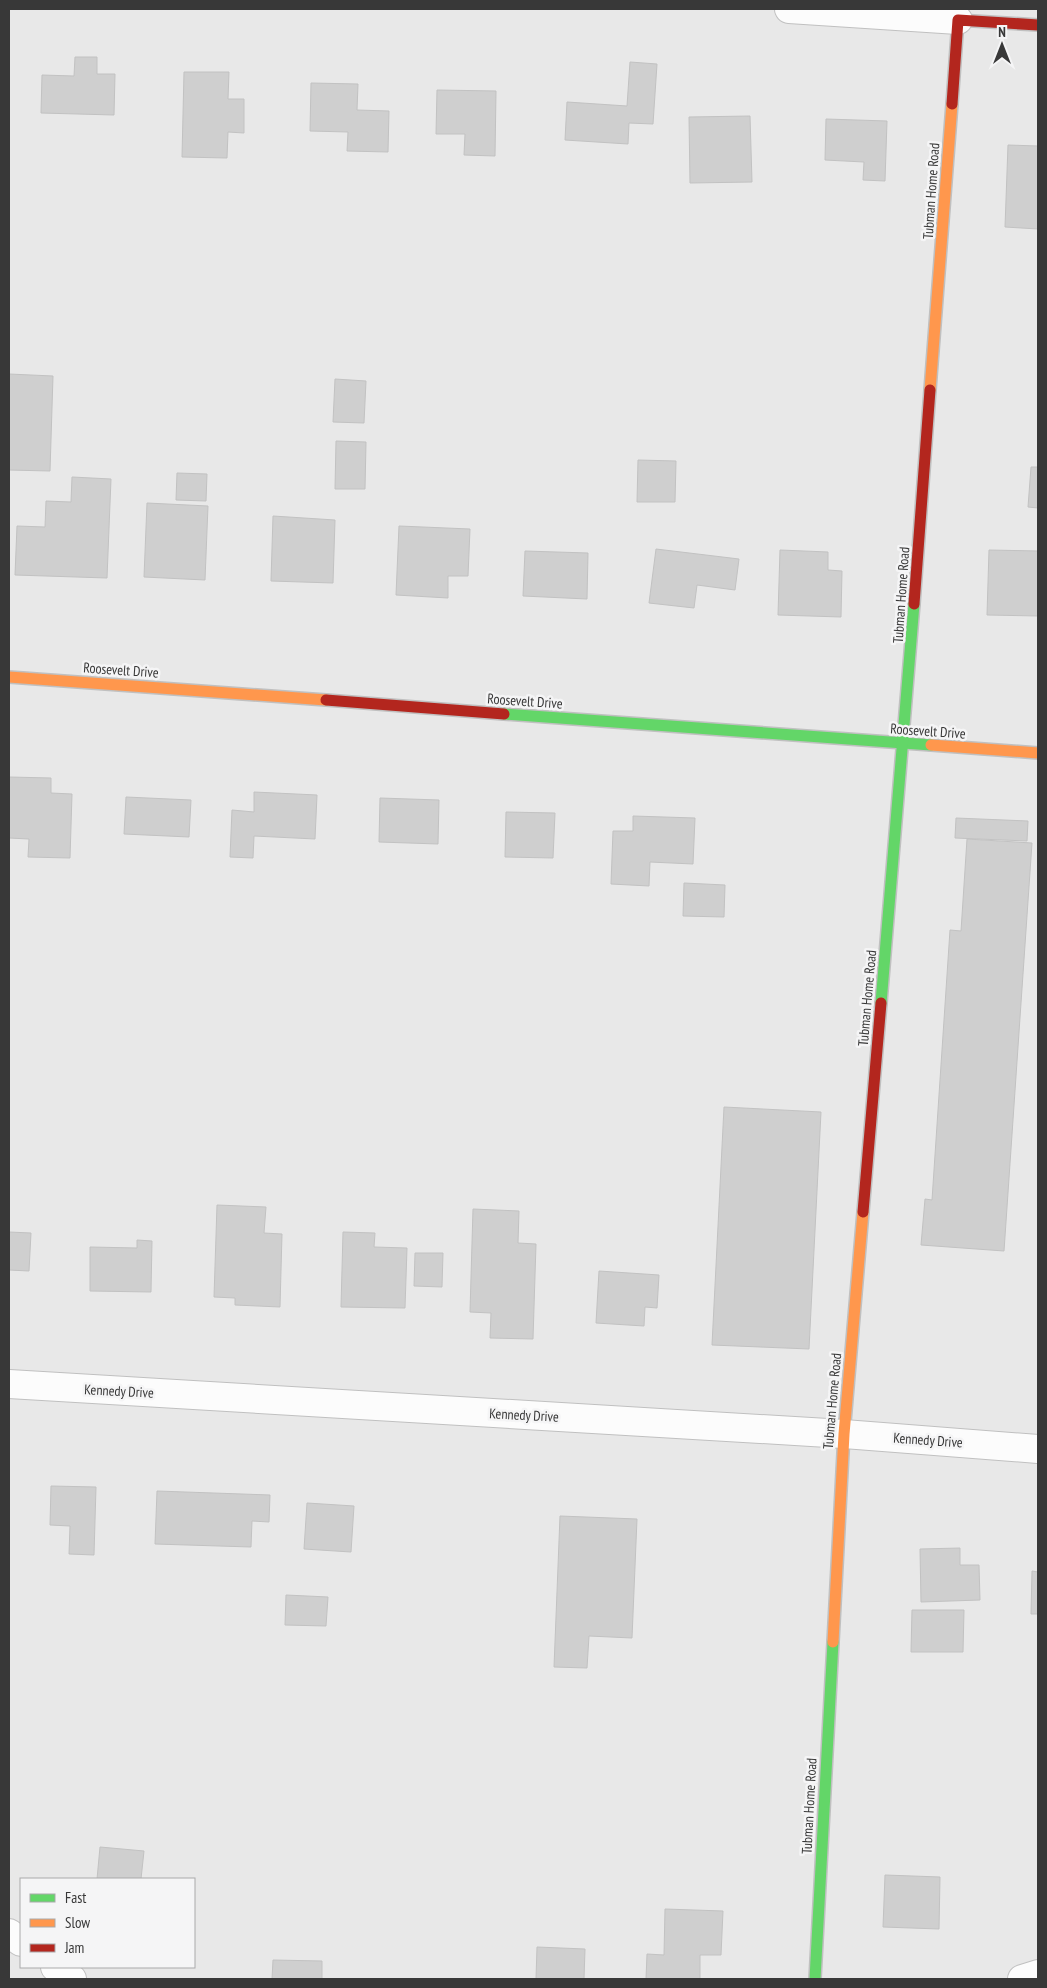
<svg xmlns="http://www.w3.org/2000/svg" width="1047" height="1988" font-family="'PT Sans Narrow',sans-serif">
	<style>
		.building { fill: #cfcfcf; stroke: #c2c2c2 }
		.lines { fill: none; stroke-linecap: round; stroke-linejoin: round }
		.street-casing { stroke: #c0c0c0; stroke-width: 30 }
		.fast-casing { stroke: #c0c0c0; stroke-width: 14 }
		.slow-casing { stroke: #c0c0c0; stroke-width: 14 }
		.jam-casing { stroke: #c0c0c0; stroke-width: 14 }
		.street { stroke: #fcfcfc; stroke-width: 28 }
		.fast { stroke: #63d668; stroke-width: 11 }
		.slow { stroke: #ff974d; stroke-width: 11 }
		.jam { stroke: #b3261e; stroke-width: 11 }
		.labels { text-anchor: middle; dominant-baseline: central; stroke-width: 5; stroke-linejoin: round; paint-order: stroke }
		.street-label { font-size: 14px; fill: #383838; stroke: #f5f5f6 }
	</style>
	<rect width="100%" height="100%" fill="#e8e8e8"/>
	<g class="building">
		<polygon points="75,57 97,57 97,74 115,74 114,115 41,113 42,75 74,76"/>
		<polygon points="630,62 657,64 653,124 629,123 628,144 565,140 567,102 627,106"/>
		<polygon points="184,72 229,72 228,99 244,99 244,133 228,132 227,158 182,157"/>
		<polygon points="311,83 358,84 357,110 389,111 388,152 347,151 348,132 310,131"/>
		<polygon points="437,90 496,91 495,156 464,155 465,134 436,134"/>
		<polygon points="750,116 752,182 690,183 689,117"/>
		<polygon points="826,119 887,121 885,181 863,180 864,162 825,160"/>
		<polygon points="1008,145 1038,146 1038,229 1005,227"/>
		<polygon points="9,374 53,376 50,471 9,470"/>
		<polygon points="335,379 366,381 364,423 333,422"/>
		<polygon points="336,441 366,442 365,489 335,489"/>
		<polygon points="638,460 676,461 675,502 637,502"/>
		<polygon points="1031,467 1038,467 1038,508 1028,507"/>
		<polygon points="177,473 207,474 206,501 176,500"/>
		<polygon points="72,477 111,479 107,578 15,575 17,526 45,527 46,501 71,502"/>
		<polygon points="147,503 208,506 205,580 144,577"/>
		<polygon points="273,516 335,520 333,583 271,581"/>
		<polygon points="399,526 470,529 468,576 448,576 448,598 396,595"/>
		<polygon points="656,549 739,559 735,590 697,585 694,608 649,603"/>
		<polygon points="780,550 828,552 828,570 842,571 841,617 778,615"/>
		<polygon points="989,550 1038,551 1038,616 987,615"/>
		<polygon points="525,551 588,553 587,599 523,596"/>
		<polygon points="9,777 51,778 51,793 72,794 70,858 28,857 29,839 9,838"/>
		<polygon points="254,792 317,795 315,839 254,836 253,858 230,857 232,810 254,812"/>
		<polygon points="126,797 191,800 189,837 124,834"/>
		<polygon points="380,798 439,800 438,844 379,842"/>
		<polygon points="506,812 555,813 553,858 505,857"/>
		<polygon points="633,816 695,818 693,864 650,862 649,886 611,884 613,831 633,831"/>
		<polygon points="956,818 1028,821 1027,841 955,838"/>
		<polygon points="967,839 1032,843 1004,1251 921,1245 925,1199 932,1200 950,930 961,931"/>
		<polygon points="684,883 725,885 724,917 683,916"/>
		<polygon points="724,1107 821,1112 809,1349 712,1345"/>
		<polygon points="217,1205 266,1207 264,1233 282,1234 280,1307 235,1305 235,1298 214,1297"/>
		<polygon points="473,1209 519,1211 518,1243 536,1244 533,1339 490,1338 491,1313 470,1312"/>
		<polygon points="9,1232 31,1233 29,1271 9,1270"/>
		<polygon points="343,1232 375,1233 374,1247 407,1248 405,1308 341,1307"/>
		<polygon points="137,1240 152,1241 151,1292 90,1291 90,1247 137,1248"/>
		<polygon points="415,1253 443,1253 442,1287 414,1286"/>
		<polygon points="599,1271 659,1275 657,1308 645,1307 644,1326 596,1323"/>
		<polygon points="51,1486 96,1487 94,1555 69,1554 70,1526 50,1525"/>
		<polygon points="157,1491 270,1495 269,1522 252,1521 251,1547 155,1544"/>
		<polygon points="307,1503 354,1506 351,1552 304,1549"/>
		<polygon points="560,1516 637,1519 632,1638 589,1636 587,1668 554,1667"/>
		<polygon points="960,1548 960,1565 979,1565 980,1600 921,1602 920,1549"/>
		<polygon points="1032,1571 1038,1572 1038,1614 1031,1614"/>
		<polygon points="286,1595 328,1597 326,1626 285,1625"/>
		<polygon points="912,1610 964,1610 963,1652 911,1652"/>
		<polygon points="100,1847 144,1851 141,1879 97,1879"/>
		<polygon points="885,1875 940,1877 939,1929 883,1927"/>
		<polygon points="665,1909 723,1911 721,1955 700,1955 700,1979 646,1979 647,1954 664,1955"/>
		<polygon points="537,1947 585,1949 584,1979 536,1979"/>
		<polygon points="273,1960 322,1961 322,1979 272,1979"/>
	</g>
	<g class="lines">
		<g class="street-casing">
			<g id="street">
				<polyline points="789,9 958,20"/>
				<polyline points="9,1384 844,1434 1038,1449"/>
				<polyline points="9,1933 21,1942"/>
				<polyline points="55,1967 72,1979"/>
				<polyline points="1022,1979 1038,1974"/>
			</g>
		</g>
		<g class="fast-casing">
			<g id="fast">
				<polyline points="504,714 931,745"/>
				<polyline points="881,1003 914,604"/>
				<polyline points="815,1979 833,1642"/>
			</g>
		</g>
		<g class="slow-casing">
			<g id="slow">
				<polyline points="930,390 952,104"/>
				<polyline points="9,677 326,700"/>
				<polyline points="931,745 1038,753"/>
				<polyline points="833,1642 844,1434 863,1212"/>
			</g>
		</g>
		<g class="jam-casing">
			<g id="jam">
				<polyline points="952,104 958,20 1038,25"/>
				<polyline points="914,604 930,390"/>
				<polyline points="326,700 504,714"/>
				<polyline points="863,1212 881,1003"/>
			</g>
		</g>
		<use href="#street" class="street"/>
		<use href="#fast" class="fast"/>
		<use href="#slow" class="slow"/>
		<use href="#jam" class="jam"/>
	</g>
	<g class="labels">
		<g class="street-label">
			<text transform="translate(931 191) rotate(-86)">Tubman Home Road</text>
			<text transform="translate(901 595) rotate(-86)">Tubman Home Road</text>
			<text transform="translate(121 670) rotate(4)">Roosevelt Drive</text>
			<text transform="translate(525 701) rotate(4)">Roosevelt Drive</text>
			<text transform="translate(928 731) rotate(4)">Roosevelt Drive</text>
			<text transform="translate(867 998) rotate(-85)">Tubman Home Road</text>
			<text transform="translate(119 1391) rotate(3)">Kennedy Drive</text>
			<text transform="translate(832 1401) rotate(-85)">Tubman Home Road</text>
			<text transform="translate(524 1415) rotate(3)">Kennedy Drive</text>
			<text transform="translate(928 1440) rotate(4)">Kennedy Drive</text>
			<text transform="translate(809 1806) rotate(-87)">Tubman Home Road</text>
		</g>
	</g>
	<rect width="1047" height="1988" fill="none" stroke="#383838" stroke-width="20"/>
	<rect x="20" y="1878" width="175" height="90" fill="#f5f5f6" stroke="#a9a9aa"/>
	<rect x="30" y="1894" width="25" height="8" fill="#63d668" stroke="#a9a9aa"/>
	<text x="65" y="1903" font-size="15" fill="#383838">Fast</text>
	<rect x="30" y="1919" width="25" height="8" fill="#ff974d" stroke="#a9a9aa"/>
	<text x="65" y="1928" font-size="15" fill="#383838">Slow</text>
	<rect x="30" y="1944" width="25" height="8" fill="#b3261e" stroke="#a9a9aa"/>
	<text x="65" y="1953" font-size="15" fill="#383838">Jam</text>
	<g transform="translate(1002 45)" stroke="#f5f5f6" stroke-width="4" paint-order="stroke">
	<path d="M0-4L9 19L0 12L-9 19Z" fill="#383838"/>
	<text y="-8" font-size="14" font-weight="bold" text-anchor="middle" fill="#383838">N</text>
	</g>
</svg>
